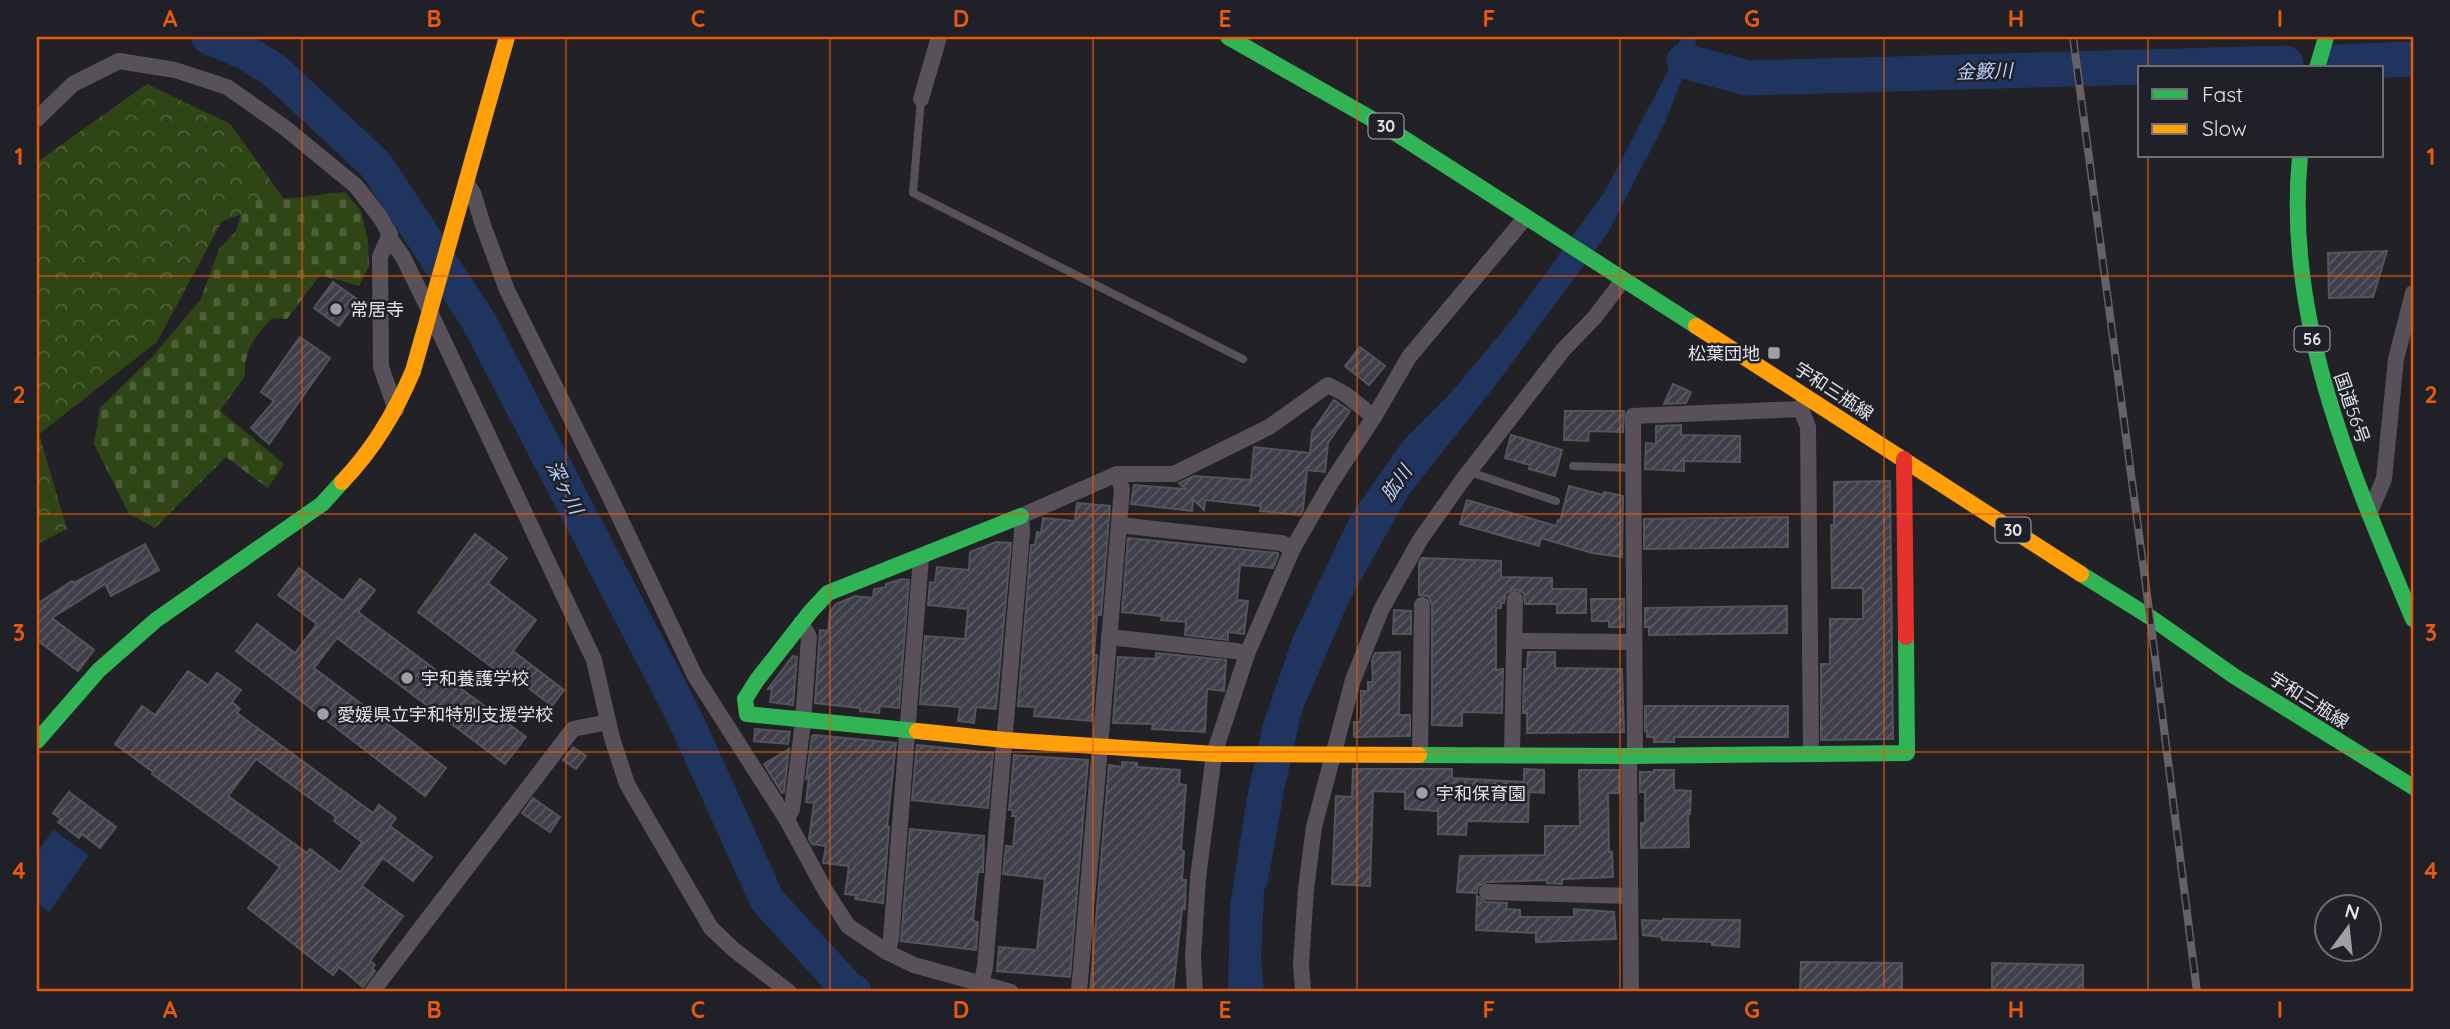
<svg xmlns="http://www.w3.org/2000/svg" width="2450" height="1029" font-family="Quicksand,'Noto Sans JP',sans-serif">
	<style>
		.forest { fill: url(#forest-crowns) }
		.cemetery { fill: url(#cemetery-stones) }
		.water { fill: #203460 }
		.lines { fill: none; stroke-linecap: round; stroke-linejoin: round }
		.river { stroke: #203460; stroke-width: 35 }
		.building { fill: url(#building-hatch); stroke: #545558; stroke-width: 2; fill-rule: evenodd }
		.lane { stroke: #59515a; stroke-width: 8 }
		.street { stroke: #59515a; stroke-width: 16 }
		.fast { stroke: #30b455; stroke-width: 16 }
		.slow { stroke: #ff9f0a; stroke-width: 16 }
		.jam { stroke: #e5322d; stroke-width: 16 }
		.rail-casing { stroke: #666067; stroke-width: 8 }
		.rail { stroke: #202128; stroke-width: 5; stroke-dasharray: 16; stroke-linecap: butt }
		.grid { fill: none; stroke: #e8590c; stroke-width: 2; stroke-opacity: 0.55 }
		.poi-dot { fill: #9fa0a5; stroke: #202128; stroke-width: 2.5 }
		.labels { text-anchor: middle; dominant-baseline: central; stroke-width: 5; stroke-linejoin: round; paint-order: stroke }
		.shield { fill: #202128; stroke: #a8aaaf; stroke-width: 2 }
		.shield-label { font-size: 16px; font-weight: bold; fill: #e3e4e9 }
		.poi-label { font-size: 18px; fill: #e3e4e9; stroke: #202128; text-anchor: start }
		.street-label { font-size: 18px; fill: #e3e4e9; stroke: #202128 }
		.water-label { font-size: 19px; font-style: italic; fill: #b5cdfc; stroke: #202128 }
		.neatline { fill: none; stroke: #e8590c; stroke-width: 2.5 }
		.grid-label { font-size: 23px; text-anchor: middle; font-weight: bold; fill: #e8590c }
	</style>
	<defs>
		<pattern id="forest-crowns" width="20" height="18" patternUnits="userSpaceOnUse" patternTransform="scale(1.75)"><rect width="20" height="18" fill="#304516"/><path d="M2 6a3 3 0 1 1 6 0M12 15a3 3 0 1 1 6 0" fill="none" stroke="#4e6038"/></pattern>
		<pattern id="cemetery-stones" width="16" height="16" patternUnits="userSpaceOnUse" patternTransform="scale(1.75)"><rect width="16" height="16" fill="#304516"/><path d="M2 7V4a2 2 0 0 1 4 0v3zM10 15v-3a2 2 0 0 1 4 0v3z" fill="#4e6038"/></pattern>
		<pattern id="building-hatch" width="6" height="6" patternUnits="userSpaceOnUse" patternTransform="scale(1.75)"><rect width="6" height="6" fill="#3e3f4b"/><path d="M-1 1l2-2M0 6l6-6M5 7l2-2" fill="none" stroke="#5a5b65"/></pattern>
	</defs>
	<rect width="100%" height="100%" fill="#222226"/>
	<polygon class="forest" points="147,84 230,124 284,199 222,221 157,342 39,434 67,529 37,544 37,162"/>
	<path class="cemetery" d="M345,192l16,19 7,30 1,25 -10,20 -39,-11 -33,44 -15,-1c-16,17 -29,33 -27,58l-25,35 64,53 -16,24 -42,-31 -71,71 -26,-14 -35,-70 6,-36 52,-51 49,-58 18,-50 17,-18 9,-31 48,-2z"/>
	<g class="water">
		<polygon points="1681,37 1698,37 1666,120 1609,231 1495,386 1409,494 1349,601 1302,711 1285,786 1267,886 1264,890 1261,960 1264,992 1228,992 1230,906 1247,797 1263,724 1293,637 1351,515 1403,441 1450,394 1515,316 1605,191 1670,67"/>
		<polygon points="53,830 89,855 49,912 37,903 37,853"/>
	</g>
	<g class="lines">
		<g class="river">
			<polyline points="209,37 245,52 274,70 376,165 478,320 683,714 767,900 849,990 854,992"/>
			<polyline points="1684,61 1747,78 2286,63"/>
			<polyline points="2338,62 2413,59"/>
		</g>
	</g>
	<g class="building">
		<polygon points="2387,251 2373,297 2329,298 2328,253"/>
		<polygon points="333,282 358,300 339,326 314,308"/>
		<polygon points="300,337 330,358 269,444 251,428 274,401 261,392"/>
		<polygon points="1360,347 1385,366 1369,385 1345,366"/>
		<polygon points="1673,384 1691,392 1686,403 1664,404"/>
		<polygon points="1334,400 1350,411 1328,443 1325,472 1307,470 1303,510 1300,515 1260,511 1261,506 1205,500 1204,510 1193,499 1192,511 1131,504 1134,485 1185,489 1179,483 1194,476 1251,480 1254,447 1310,453 1312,432"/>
		<polygon points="1565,411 1624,411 1623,432 1589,431 1588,441 1564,440"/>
		<polygon points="1681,425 1681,435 1740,436 1740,462 1684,461 1684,471 1645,469 1646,443 1656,444 1656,426"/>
		<polygon points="1511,435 1562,450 1555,476 1529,469 1530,465 1505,458"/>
		<polygon points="1890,481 1893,739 1821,740 1821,664 1830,664 1830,619 1863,619 1863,588 1832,588 1831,525 1834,525 1834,482"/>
		<polygon points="1569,486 1603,495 1604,492 1623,496 1622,557 1592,553 1541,538 1539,546 1460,524 1467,500 1556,526 1558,520 1560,521"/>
		<polygon points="1077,503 1110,506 1101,615 1097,615 1094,655 1097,655 1092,721 1034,716 1035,707 1018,706 1031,545 1035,545 1037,532 1041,533 1043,518 1075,521"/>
		<polygon points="1788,517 1788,547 1644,549 1644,519"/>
		<polygon points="475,534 507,558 488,583 536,620 513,651 564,690 552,706 501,667 497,671 418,612"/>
		<polygon points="1128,538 1278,553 1278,556 1273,568 1240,565 1237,600 1248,601 1244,634 1228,632 1228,640 1185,635 1186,622 1161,620 1162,616 1122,612"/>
		<polygon points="996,542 1011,543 996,709 976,707 974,723 958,721 960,707 920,704 925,636 965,639 968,609 928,605 930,582 935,583 937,567 969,570 970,552"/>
		<polygon points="145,544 159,570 111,596 105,584 52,618 94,650 78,671 37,640 37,604 72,581 74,583"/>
		<polygon points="1422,558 1501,561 1501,577 1552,578 1552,589 1586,589 1586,613 1557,613 1557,604 1525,604 1524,593 1516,589 1506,593 1504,603 1501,603 1501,608 1496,608 1496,670 1503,669 1502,713 1462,712 1462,726 1432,725 1432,605 1428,596 1419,595 1419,563"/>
		<polygon points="299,568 343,601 360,579 375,590 358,612 526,737 505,764 337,638 314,668 446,768 425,796 236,651 257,624 295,653 317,624 278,595"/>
		<polygon points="902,579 909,580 899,708 880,706 879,713 860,711 860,708 815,703 820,630 828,631 830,611 836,604 855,596 873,598 874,589 886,587 886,584"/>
		<polygon points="1591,599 1624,599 1624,627 1609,627 1609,621 1592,621"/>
		<polygon points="1787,606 1787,633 1649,635 1649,627 1645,627 1645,608"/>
		<polygon points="1394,610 1411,611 1411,634 1393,634"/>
		<polygon points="1400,652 1399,715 1410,715 1410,736 1354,737 1354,722 1360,722 1361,715 1361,691 1368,691 1368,682 1373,682 1372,661 1375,653"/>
		<polygon points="1528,652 1555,652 1555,668 1622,669 1624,732 1527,733 1527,713 1523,713 1524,669 1527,669"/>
		<polygon points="1156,653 1226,660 1224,691 1207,689 1205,732 1152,729 1153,724 1113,723 1118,657 1156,659"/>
		<polygon points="793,656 797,657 793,705 770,702 772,689 768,689"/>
		<path d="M188,671l20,14 9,-12 24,17 -9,12 8,7 -3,4 136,100 6,-8 17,13 -6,8 42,31 -19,24 -30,-23 -21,28 41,30 -33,45 5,4 -3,3 3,3 -12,16 -24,-20 -6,8 -85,-67 32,-41 -128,-93 1,-2 -38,-28 27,-38 13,9zM256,759l80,58 -2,4 28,21 -22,30 -30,-23 -3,4 -79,-57z"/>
		<polygon points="1645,706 1788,706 1788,737 1674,737 1674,742 1654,742 1654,737 1647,737 1647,731 1645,731"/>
		<polygon points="755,729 790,732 788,744 754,741"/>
		<polygon points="814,735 896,743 887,827 889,827 883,903 855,899 856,895 845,894 849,866 823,863 826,846 812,844 809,839 814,803 806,802 809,778 806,779 812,736"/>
		<polygon points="917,745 993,753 988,808 912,800"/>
		<polygon points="573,747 586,756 576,769 563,760"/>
		<polygon points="789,749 784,792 782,793 764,764"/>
		<polygon points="1014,755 1088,760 1070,977 997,971 999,947 1037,950 1045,879 1003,874 1006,846 1013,847 1016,816 1012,816 1013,810 1009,810"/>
		<polygon points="1122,762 1137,763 1137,767 1180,770 1179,784 1186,785 1181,850 1184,851 1182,880 1186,880 1185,909 1182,909 1173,992 1090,992 1109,765 1122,767"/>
		<polygon points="1353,769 1452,769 1452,778 1524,782 1524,769 1544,770 1544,793 1529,792 1528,822 1467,821 1466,835 1438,834 1438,811 1405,809 1405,792 1373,791 1370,886 1332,884 1336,796 1352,797"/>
		<polygon points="1579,770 1619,770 1619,793 1608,793 1609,852 1612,852 1613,877 1562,879 1562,884 1547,883 1547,880 1487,882 1478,886 1477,893 1457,892 1460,856 1545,855 1545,826 1580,826"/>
		<polygon points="1654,770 1674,770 1674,790 1691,791 1690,814 1688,814 1689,847 1641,848 1641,823 1645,823 1645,792 1640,792 1640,772 1654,772"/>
		<polygon points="69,792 116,827 100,848 82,834 79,838 58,822 61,819 53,813"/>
		<polygon points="533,798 560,817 550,832 522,813"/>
		<polygon points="910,829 984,836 983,872 978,872 973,921 978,922 976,950 901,941"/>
		<polygon points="1477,896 1486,902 1507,903 1506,909 1520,910 1520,917 1574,917 1574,909 1614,912 1616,939 1536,942 1536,933 1476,930"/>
		<polygon points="1663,919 1740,920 1739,947 1712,945 1712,942 1662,940 1662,937 1643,935 1642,920 1663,921"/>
		<polygon points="1801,962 1902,963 1902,992 1800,992"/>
		<polygon points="1992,963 2083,965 2083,992 1992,992"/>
	</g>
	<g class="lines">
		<g class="lane">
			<polyline points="921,99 913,193 1243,359"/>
			<polyline points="1573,466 1633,468"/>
			<polyline points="1470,472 1556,501"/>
		</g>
		<g class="street">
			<polyline points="921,99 939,37"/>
			<polyline points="37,119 73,84 119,61 175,70 227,87 284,127 356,186 380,217 390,234 380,257 381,367 396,410"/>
			<polyline points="466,182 473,193 484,228 507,290 608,493 695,676 787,820 825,890 848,926 887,952 914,965 1011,992"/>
			<polyline points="388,236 403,257 430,312 594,660 612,738 627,784 711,928 733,949 789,992"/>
			<polyline points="1804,402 1801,409 1808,427 1811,752"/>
			<polyline points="2369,514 2384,479 2396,359 2413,293"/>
			<polyline points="1119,525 1281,543 1293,548"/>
			<polyline points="1109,637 1236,651 1247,654"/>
			<polyline points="1515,641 1634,642"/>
			<polyline points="1420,754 1422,605"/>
			<polyline points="1512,755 1515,599"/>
			<polyline points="1629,756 1631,992"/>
			<polyline points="1635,756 1633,416 1801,409"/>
			<polyline points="787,820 792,809 803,722 809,637 801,623"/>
			<polyline points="1487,892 1630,896"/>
			<polyline points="887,952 891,939 921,557"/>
			<polyline points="981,985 985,967 1022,532 1021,516 1117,474 1174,474 1269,427 1328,385 1345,394 1374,417"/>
			<polyline points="372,992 573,729 608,722"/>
			<polyline points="1079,992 1122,489 1117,474"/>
			<polyline points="1195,992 1193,956 1198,878 1214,754 1247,654 1293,548 1329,486 1374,417 1409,357 1526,217"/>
			<polyline points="1303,992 1301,964 1306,889 1314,827 1353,680 1381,610 1420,540 1461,482 1563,350 1595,317 1623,280"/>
		</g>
		<g class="fast">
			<polyline points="1228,37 1386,127 1696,326"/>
			<polyline points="2317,68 2326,37"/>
			<path d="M2300,156c-16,163 51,316 113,463"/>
			<polyline points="2081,574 2150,617 2234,676 2413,787"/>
			<polyline points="917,731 747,714 745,699 757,680 811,611 828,593 1021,516"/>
			<polyline points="37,741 99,670 156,620 322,504 342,482"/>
			<polyline points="1419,755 1629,756 1907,753 1906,637"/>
		</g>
		<g class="slow">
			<polyline points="1696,326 2081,574"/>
			<path d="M342,482c32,-33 53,-69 71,-111l94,-334"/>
			<polyline points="917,731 1005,740 1214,754 1419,755"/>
		</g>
		<polyline class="jam" points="1904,459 1906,637"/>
		<g class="rail-casing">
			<polyline id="rail" points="2073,37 2150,617 2197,992"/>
		</g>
		<use href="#rail" class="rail"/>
	</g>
	<path class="grid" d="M302,37v955M566,37v955M830,37v955M1093,37v955M1357,37v955M1620,37v955M1884,37v955M2148,37v31M2148,156v836M37,276h2376M37,514h2376M37,752h2376"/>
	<g class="poi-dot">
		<circle cx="336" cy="309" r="7"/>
		<rect x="1767" y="346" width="14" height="14" rx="3.5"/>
		<circle cx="407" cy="678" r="7"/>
		<circle cx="323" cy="714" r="7"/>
		<circle cx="1422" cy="793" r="7"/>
	</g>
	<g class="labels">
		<g class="shield">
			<rect x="1368.5" y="113.5" width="35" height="25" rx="5"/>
			<rect x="2294.5" y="326.5" width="35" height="25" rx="5"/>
			<rect x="1995.5" y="517.5" width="35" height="25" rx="5"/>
		</g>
		<g class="shield-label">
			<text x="1386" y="126">30</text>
			<text x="2312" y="339">56</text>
			<text x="2013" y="530">30</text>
		</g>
		<g class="poi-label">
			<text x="350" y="309">常居寺</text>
			<text x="1760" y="353" text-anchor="end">松葉団地</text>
			<text x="421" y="678">宇和養護学校</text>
			<text x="337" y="714">愛媛県立宇和特別支援学校</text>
			<text x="1436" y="793">宇和保育園</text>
		</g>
		<g class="street-label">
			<text transform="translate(1834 391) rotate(33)">宇和三瓶線</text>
			<text transform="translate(2352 408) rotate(71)">国道56号</text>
			<text transform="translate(2309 700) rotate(32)">宇和三瓶線</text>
		</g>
		<g class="water-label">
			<text transform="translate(1984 71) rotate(-2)">金籔川</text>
			<text transform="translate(1396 483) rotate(-55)">肱川</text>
			<text transform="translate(565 487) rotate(63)">深ヶ川</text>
		</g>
	</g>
	<rect width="2450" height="1029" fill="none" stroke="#202128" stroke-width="77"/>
	<rect x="2138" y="66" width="245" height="91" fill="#202128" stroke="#6e6f75" stroke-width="2"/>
	<rect x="2152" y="89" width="35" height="10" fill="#30b455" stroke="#6e6f75" stroke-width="2"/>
	<text x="2202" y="102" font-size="21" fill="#e3e4e9">Fast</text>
	<rect x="2152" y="124" width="35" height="10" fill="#ff9f0a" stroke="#6e6f75" stroke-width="2"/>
	<text x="2202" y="136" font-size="21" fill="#e3e4e9">Slow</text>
	<g transform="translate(2348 928) rotate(15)"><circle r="33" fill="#202128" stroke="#6e6f75" stroke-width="2"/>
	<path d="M0-5L12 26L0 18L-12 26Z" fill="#9fa0a5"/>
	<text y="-10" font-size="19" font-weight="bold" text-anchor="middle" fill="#e3e4e9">N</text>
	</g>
	<rect x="38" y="38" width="2374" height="952" class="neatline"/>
	<g class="grid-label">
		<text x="170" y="27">A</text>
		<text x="434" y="27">B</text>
		<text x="698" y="27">C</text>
		<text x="961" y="27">D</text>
		<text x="1225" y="27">E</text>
		<text x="1489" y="27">F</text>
		<text x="1752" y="27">G</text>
		<text x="2016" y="27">H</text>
		<text x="2280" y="27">I</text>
		<text x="19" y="165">1</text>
		<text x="2431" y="165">1</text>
		<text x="19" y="403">2</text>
		<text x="2431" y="403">2</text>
		<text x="19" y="641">3</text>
		<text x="2431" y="641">3</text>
		<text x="19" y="879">4</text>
		<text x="2431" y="879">4</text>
		<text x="170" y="1018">A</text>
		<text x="434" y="1018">B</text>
		<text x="698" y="1018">C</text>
		<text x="961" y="1018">D</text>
		<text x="1225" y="1018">E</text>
		<text x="1489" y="1018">F</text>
		<text x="1752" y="1018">G</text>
		<text x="2016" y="1018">H</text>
		<text x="2280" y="1018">I</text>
	</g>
</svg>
